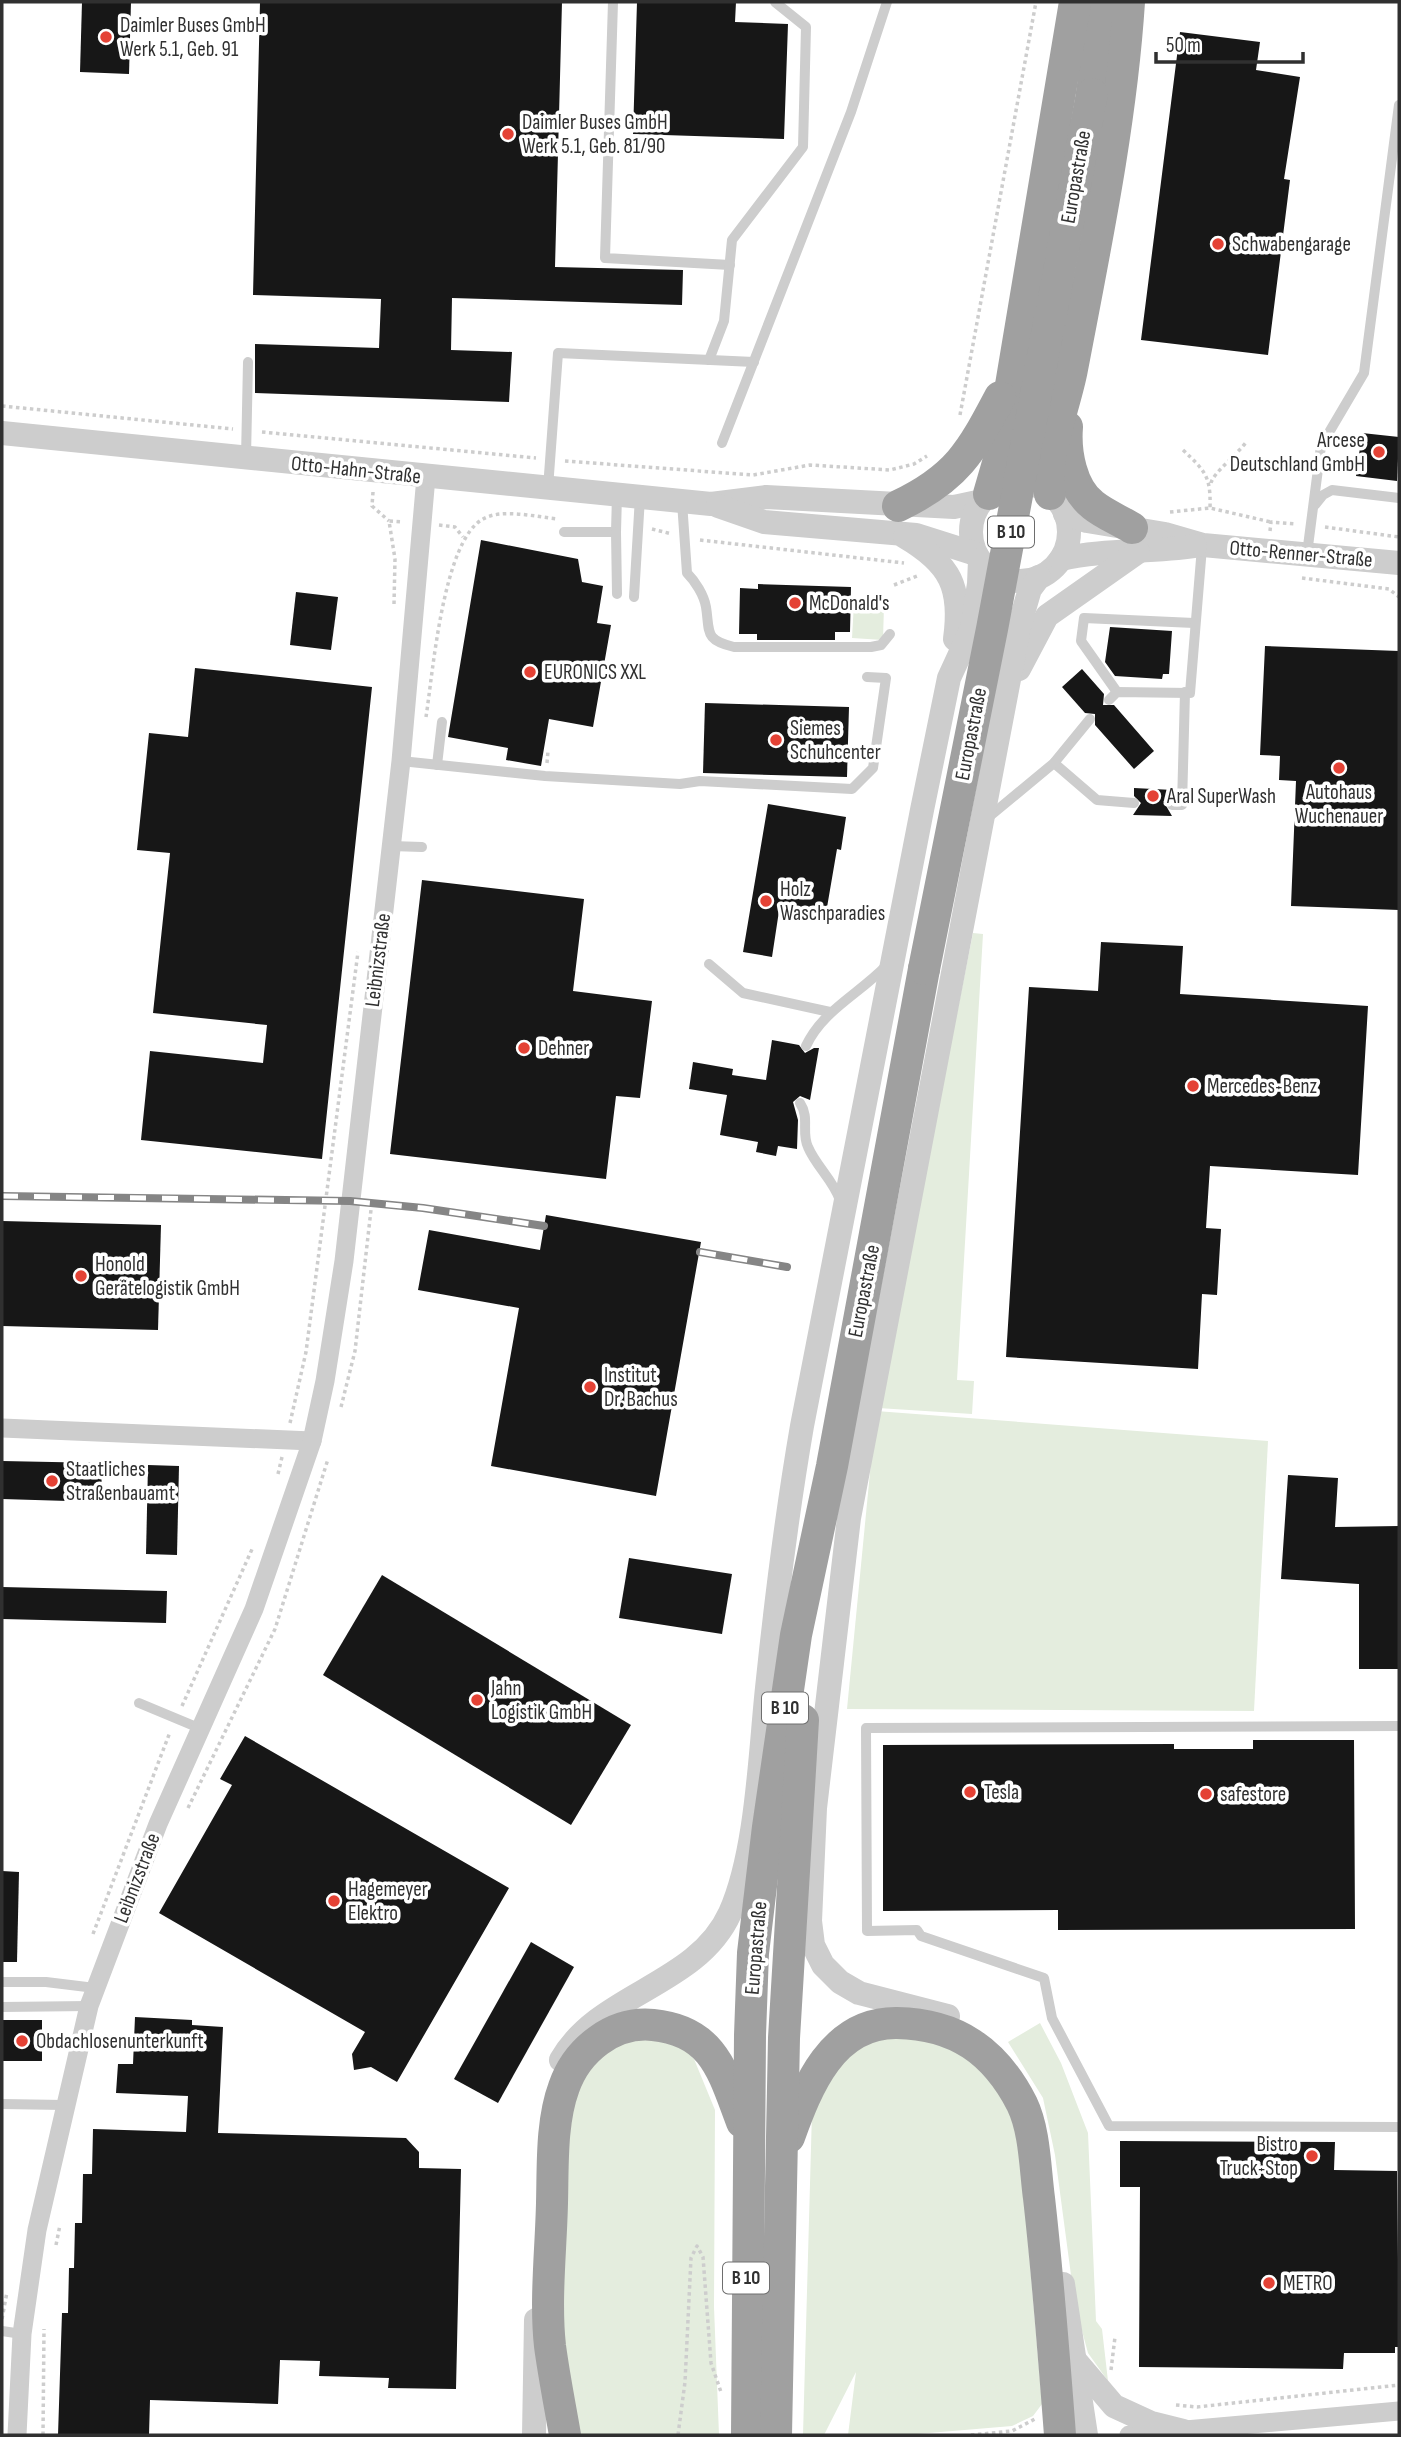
<svg xmlns="http://www.w3.org/2000/svg" width="1401" height="2437" font-family="'Sofia Sans Condensed',sans-serif">
	<style>
		.green { fill: #e4edde }
		.building { fill: #171717 }
		.lines { fill: none; stroke-linecap: round; stroke-linejoin: round }
		.path { stroke: #cdcdcd; stroke-width: 3.5; stroke-dasharray: 3.5 3.5; stroke-linecap: butt }
		.service { stroke: #cdcdcd; stroke-width: 10 }
		.minor { stroke: #cdcdcd; stroke-width: 19 }
		.tertiary { stroke: #cdcdcd; stroke-width: 24 }
		.trunk { stroke: #a0a0a0; stroke-width: 32 }
		.rail-casing { stroke: #858585; stroke-width: 8 }
		.rail { stroke: #fff; stroke-width: 5; stroke-dasharray: 16; stroke-linecap: butt }
		.trunk-bridge { stroke: #a0a0a0; stroke-width: 32 }
		.poi-dot { fill: #e44235; stroke: #fff; stroke-width: 2.5 }
		.labels { text-anchor: middle; dominant-baseline: central; stroke-width: 7; stroke-linejoin: round; paint-order: stroke }
		.shield { fill: #fff; stroke: #6e6e6e; stroke-width: 2 }
		.shield-label { font-size: 19px; font-weight: bold; fill: #303030 }
		.poi-label { font-size: 21px; fill: #303030; stroke: #fff; text-anchor: start }
		.street-label { font-size: 21px; fill: #303030; stroke: #fff }
	</style>
	<rect width="100%" height="100%" fill="#fff"/>
	<g class="green">
		<polygon points="854,603 884,605 883,640 852,638"/>
		<polygon points="973,933 983,934 957,1380 974,1381 972,1414 878,1408"/>
		<polygon points="876,1411 1268,1441 1254,1711 847,1709"/>
		<polygon points="1040,2023 1061,2063 1088,2133 1096,2321 1102,2329 1108,2381 1088,2353 1075,2305 1055,2155 1043,2098 1008,2042"/>
		<polygon points="921,2034 984,2067 1017,2113 1042,2404 1033,2416 1012,2426 905,2435 848,2435 856,2372 824,2435 803,2435 812,2112 835,2063 878,2037"/>
		<polygon points="676,2039 694,2059 715,2110 714,2307 719,2435 578,2435 565,2362 561,2204 576,2083 618,2041"/>
	</g>
	<g class="building">
		<polygon points="82,2 131,2 129,74 80,72"/>
		<polygon points="260,2 562,2 555,267 683,270 682,305 452,298 451,350 512,352 509,402 255,393 255,344 379,348 381,299 253,295"/>
		<polygon points="637,2 736,2 735,22 788,24 784,139 633,134"/>
		<polygon points="1180,32 1260,42 1256,70 1300,77 1284,179 1290,180 1268,355 1141,340"/>
		<polygon points="1362,433 1399,437 1397,481 1356,476"/>
		<polygon points="481,540 578,559 582,582 603,586 597,623 611,625 593,727 549,719 541,766 506,760 508,748 448,737"/>
		<polygon points="758,584 851,587 850,632 835,632 835,640 757,640 757,634 739,634 740,588 758,589"/>
		<polygon points="296,592 338,597 331,650 290,645"/>
		<polygon points="1110,627 1172,631 1169,674 1163,674 1162,679 1115,676 1105,662"/>
		<polygon points="1265,646 1399,651 1399,910 1291,906 1296,781 1279,780 1280,756 1260,755"/>
		<polygon points="195,668 372,687 322,1159 141,1140 150,1051 263,1063 267,1025 153,1013 170,853 137,850 149,733 188,737"/>
		<polygon points="1082,669 1104,694 1103,705 1114,705 1154,751 1134,769 1095,725 1095,714 1085,713 1062,687"/>
		<polygon points="705,703 849,707 847,777 703,773"/>
		<polygon points="1134,788 1173,790 1172,798 1165,804 1172,816 1133,815 1141,803 1134,796"/>
		<polygon points="768,804 846,817 841,850 837,849 825,919 779,911 772,957 743,952"/>
		<polygon points="422,880 584,899 573,991 652,1001 640,1098 616,1096 606,1179 390,1154"/>
		<polygon points="1101,942 1183,946 1180,994 1368,1006 1358,1175 1210,1166 1206,1228 1221,1229 1217,1295 1202,1294 1198,1369 1006,1357 1029,987 1098,991"/>
		<polygon points="772,1040 799,1045 805,1053 814,1048 819,1048 810,1100 800,1096 793,1102 798,1120 797,1149 778,1146 776,1156 756,1152 758,1142 720,1135 727,1095 689,1089 693,1062 733,1069 732,1075 766,1080"/>
		<polygon points="546,1215 701,1242 656,1496 491,1466 519,1308 418,1290 429,1230 540,1250"/>
		<polygon points="2,1221 161,1225 158,1330 2,1326"/>
		<polygon points="2,1461 102,1463 101,1502 2,1499"/>
		<polygon points="148,1465 179,1466 177,1555 146,1554"/>
		<polygon points="1288,1475 1338,1478 1335,1527 1399,1526 1399,1669 1359,1669 1359,1584 1281,1579"/>
		<polygon points="629,1558 732,1574 722,1634 619,1618"/>
		<polygon points="382,1575 631,1725 571,1825 323,1675"/>
		<polygon points="2,1587 167,1591 166,1623 2,1619"/>
		<polygon points="245,1736 509,1888 397,2082 371,2067 354,2070 352,2054 365,2032 159,1913 232,1785 220,1779"/>
		<polygon points="1253,1740 1354,1740 1355,1929 1058,1930 1058,1910 883,1911 883,1745 1174,1744 1174,1749 1253,1749"/>
		<polygon points="2,1871 19,1872 17,1962 2,1962"/>
		<polygon points="531,1942 574,1967 498,2103 454,2079"/>
		<polygon points="135,2017 192,2020 192,2025 223,2027 218,2133 406,2138 419,2152 419,2168 461,2169 456,2389 388,2388 389,2378 319,2376 320,2361 280,2360 278,2404 150,2400 149,2435 58,2435 62,2313 68,2313 69,2268 74,2268 75,2223 82,2223 83,2174 92,2174 93,2129 186,2132 188,2096 116,2093 118,2064 133,2064"/>
		<rect x="2" y="2020" width="40" height="41"/>
		<polygon points="1120,2141 1335,2142 1334,2170 1397,2171 1399,2347 1395,2347 1395,2353 1344,2353 1343,2369 1139,2367 1140,2187 1120,2187"/>
	</g>
	<g class="lines">
		<g class="path">
			<polyline points="2,406 233,429"/>
			<polyline points="960,415 1036,2"/>
			<polyline points="262,432 536,458"/>
			<path d="M1183,450c22,21 28,26 27,58"/>
			<polyline points="565,461 753,475 810,465 890,470 914,464 927,456"/>
			<path d="M1211,483c2,-10 27,-29 36,-42"/>
			<polyline points="373,492 372,506 389,521"/>
			<polyline points="1170,512 1210,508 1271,522"/>
			<polyline points="439,525 455,527 463,537"/>
			<polyline points="1325,527 1399,537"/>
			<polyline points="652,529 672,534"/>
			<polyline points="1270,531 1271,522 1296,524"/>
			<polyline points="700,540 904,563"/>
			<polyline points="1302,578 1389,589 1399,597"/>
			<polyline points="894,585 920,575"/>
			<polyline points="394,604 395,559 389,521 403,522"/>
			<path d="M426,717c7,-45 17,-176 57,-198 19,-11 53,-2 75,0"/>
			<polyline points="547,763 548,751"/>
			<polyline points="341,1407 355,1351 372,1201"/>
			<polyline points="290,1423 306,1352 358,952"/>
			<polyline points="278,1474 282,1457"/>
			<polyline points="182,1706 253,1547"/>
			<polyline points="188,1808 275,1629 328,1459"/>
			<polyline points="93,1934 170,1732"/>
			<polyline points="56,2245 60,2225"/>
			<polyline points="2,2319 7,2292"/>
			<polyline points="1111,2370 1115,2337"/>
			<polyline points="1176,2405 1197,2407 1399,2385"/>
			<polyline points="43,2435 44,2329"/>
			<polyline points="678,2435 685,2382 691,2258 697,2246 703,2257 711,2363 721,2392"/>
			<polyline points="971,2435 1012,2431 1035,2419"/>
		</g>
		<g class="service">
			<polyline points="613,2 605,258 730,265"/>
			<polyline points="709,360 724,321 732,240 803,147 806,27 775,2"/>
			<polyline points="722,443 851,112 887,2"/>
			<polyline points="246,457 248,362"/>
			<polyline points="548,488 558,353 754,362"/>
			<path d="M682,502l5,71c8,8 17,22 19,34 4,25 -2,33 28,40h137l10,-2 9,-11"/>
			<polyline points="1315,505 1323,495 1332,490 1399,498"/>
			<polyline points="564,532 616,532 617,495"/>
			<polyline points="616,532 617,594"/>
			<polyline points="1307,554 1321,446 1364,373 1399,105"/>
			<polyline points="634,597 640,497"/>
			<polyline points="1117,692 1081,641 1084,618 1194,623"/>
			<polyline points="1109,700 1117,692 1190,693 1202,547"/>
			<polyline points="401,761 545,776 680,784 700,781 852,789 873,768 886,678 867,677"/>
			<polyline points="1054,763 1097,800 1134,803"/>
			<polyline points="437,765 442,722"/>
			<polyline points="1172,805 1182,805 1185,692"/>
			<polyline points="990,816 1054,763 1090,719"/>
			<polyline points="391,846 422,847"/>
			<polyline points="709,964 743,993 830,1012"/>
			<path d="M806,1046c17,-36 53,-52 80,-80"/>
			<path d="M800,1103c10,15 1,29 8,44 8,19 25,33 32,53"/>
			<polyline points="139,1703 199,1728"/>
			<polyline points="1399,1726 866,1728 867,1931 917,1930 921,1936 1044,1978 1052,2018 1109,2126 1399,2127"/>
			<polyline points="2,1982 46,1982 95,1988"/>
			<polyline points="2,2007 89,2006"/>
			<polyline points="2,2104 64,2105"/>
			<polyline points="2,2331 22,2334"/>
		</g>
		<g class="minor">
			<polyline points="2,1428 312,1441"/>
			<polyline points="17,2435 22,2334 37,2230 89,2006 158,1824 254,1609 312,1441 325,1381 344,1261 401,761 426,477"/>
			<polyline points="1129,2435 1399,2411"/>
		</g>
		<g class="tertiary">
			<polyline points="2,433 711,504 766,497 954,507 982,501"/>
			<circle cx="1020" cy="532" r="49"/>
			<polyline points="718,506 764,522 916,535 976,554"/>
			<polyline points="1065,514 1087,521 1165,534 1203,545 1399,563"/>
			<path d="M905,537c46,27 57,51 50,102"/>
			<path d="M1061,559c44,-10 89,-6 134,-13"/>
			<polyline points="1019,669 1047,616 1138,552"/>
			<polyline points="948,2016 859,1993 840,1982 823,1965 813,1945 810,1921 815,1808 849,1518 1019,627 1030,589 1039,577"/>
			<path d="M561,2060c38,-67 136,-74 169,-147 27,-60 30,-159 37,-225 9,-87 20,-175 35,-262l120,-616 27,-132 23,-50 7,-44 1,-24"/>
			<polyline points="1063,2284 1086,2435"/>
			<polyline points="1074,2359 1114,2406 1151,2423 1183,2431"/>
			<polyline points="534,2435 536,2320"/>
		</g>
		<g class="trunk">
			<polyline points="1092,94 1103,2"/>
			<path d="M1067,427c-2,25 4,61 26,78 11,9 26,15 39,23"/>
			<polyline points="989,494 998,463 1075,2"/>
			<path d="M1050,494c-8,-33 16,-91 22,-125 23,-121 49,-244 57,-367"/>
			<path d="M898,506c59,-28 73,-54 102,-109"/>
			<path d="M789,2137c18,-50 43,-115 108,-114 59,1 98,28 125,81 13,27 13,64 17,94 9,79 15,158 21,237"/>
			<path d="M565,2435c-5,-29 -11,-59 -15,-89 -5,-46 1,-97 2,-143 1,-37 -1,-81 12,-116 13,-37 49,-66 89,-62 61,6 70,47 89,97"/>
			<polyline points="747,2435 750,2035 753,1953 768,1827 796,1635 832,1466 924,969"/>
			<polyline points="776,2435 784,2038 803,1720"/>
		</g>
		<g class="rail-casing">
			<g id="rail">
				<polyline points="2,1196 350,1201 423,1208 544,1226"/>
				<polyline points="700,1252 787,1267"/>
			</g>
		</g>
		<use href="#rail" class="rail"/>
		<polyline class="trunk-bridge" points="924,969 992,629 1092,94"/>
	</g>
	<g class="poi-dot">
		<circle cx="106" cy="37" r="7"/>
		<circle cx="508" cy="134" r="7"/>
		<circle cx="1218" cy="244" r="7"/>
		<circle cx="1379" cy="452" r="7"/>
		<circle cx="795" cy="603" r="7"/>
		<circle cx="530" cy="672" r="7"/>
		<circle cx="776" cy="740" r="7"/>
		<circle cx="1339" cy="768" r="7"/>
		<circle cx="1153" cy="796" r="7"/>
		<circle cx="766" cy="901" r="7"/>
		<circle cx="524" cy="1048" r="7"/>
		<circle cx="1193" cy="1086" r="7"/>
		<circle cx="81" cy="1276" r="7"/>
		<circle cx="590" cy="1387" r="7"/>
		<circle cx="52" cy="1481" r="7"/>
		<circle cx="477" cy="1700" r="7"/>
		<circle cx="970" cy="1792" r="7"/>
		<circle cx="1206" cy="1794" r="7"/>
		<circle cx="334" cy="1901" r="7"/>
		<circle cx="22" cy="2041" r="7"/>
		<circle cx="1312" cy="2156" r="7"/>
		<circle cx="1269" cy="2283" r="7"/>
	</g>
	<g class="labels">
		<g class="shield">
			<rect x="988" y="516.5" width="46" height="31" rx="5"/>
			<rect x="762" y="1692.5" width="46" height="31" rx="5"/>
			<rect x="723" y="2262.5" width="46" height="31" rx="5"/>
		</g>
		<g class="shield-label">
			<text x="1011" y="532">B 10</text>
			<text x="785" y="1708">B 10</text>
			<text x="746" y="2278">B 10</text>
		</g>
		<g class="poi-label">
			<text x="120" y="25">Daimler Buses GmbH<tspan x="120" dy="24">Werk 5.1, Geb. 91</tspan></text>
			<text x="522" y="122">Daimler Buses GmbH<tspan x="522" dy="24">Werk 5.1, Geb. 81/90</tspan></text>
			<text x="1232" y="244">Schwabengarage</text>
			<text x="1365" y="440" text-anchor="end">Arcese<tspan x="1365" dy="24">Deutschland GmbH</tspan></text>
			<text x="809" y="603">McDonald's</text>
			<text x="544" y="672">EURONICS XXL</text>
			<text x="790" y="728">Siemes<tspan x="790" dy="24">Schuhcenter</tspan></text>
			<text x="1339" y="792" text-anchor="middle">Autohaus<tspan x="1339" dy="24">Wuchenauer</tspan></text>
			<text x="1167" y="796">Aral SuperWash</text>
			<text x="780" y="889">Holz<tspan x="780" dy="24">Waschparadies</tspan></text>
			<text x="538" y="1048">Dehner</text>
			<text x="1207" y="1086">Mercedes-Benz</text>
			<text x="95" y="1264">Honold<tspan x="95" dy="24">Gerätelogistik GmbH</tspan></text>
			<text x="604" y="1375">Institut<tspan x="604" dy="24">Dr. Bachus</tspan></text>
			<text x="66" y="1469">Staatliches<tspan x="66" dy="24">Straßenbauamt</tspan></text>
			<text x="491" y="1688">Jahn<tspan x="491" dy="24">Logistik GmbH</tspan></text>
			<text x="984" y="1792">Tesla</text>
			<text x="1220" y="1794">safestore</text>
			<text x="348" y="1889">Hagemeyer<tspan x="348" dy="24">Elektro</tspan></text>
			<text x="36" y="2041">Obdachlosenunterkunft</text>
			<text x="1298" y="2144" text-anchor="end">Bistro<tspan x="1298" dy="24">Truck-Stop</tspan></text>
			<text x="1283" y="2283">METRO</text>
		</g>
		<g class="street-label">
			<text transform="translate(1076 177) rotate(-80)">Europastraße</text>
			<text transform="translate(356 470) rotate(6)">Otto-Hahn-Straße</text>
			<text transform="translate(1301 554) rotate(5)">Otto-Renner-Straße</text>
			<text transform="translate(971 734) rotate(-79)">Europastraße</text>
			<text transform="translate(378 960) rotate(-83)">Leibnizstraße</text>
			<text transform="translate(864 1291) rotate(-79)">Europastraße</text>
			<text transform="translate(137 1878) rotate(-69)">Leibnizstraße</text>
			<text transform="translate(756 1948) rotate(-85)">Europastraße</text>
		</g>
	</g>
	<rect width="1401" height="2437" fill="none" stroke="#303030" stroke-width="7"/>
	<path d="M1156 52v10h147v-10" fill="none" stroke="#303030" stroke-width="3.5"/>
	<text x="1166" y="52" font-size="21" fill="#303030" stroke="#ffffff" stroke-width="5" paint-order="stroke">50 m</text>
</svg>
